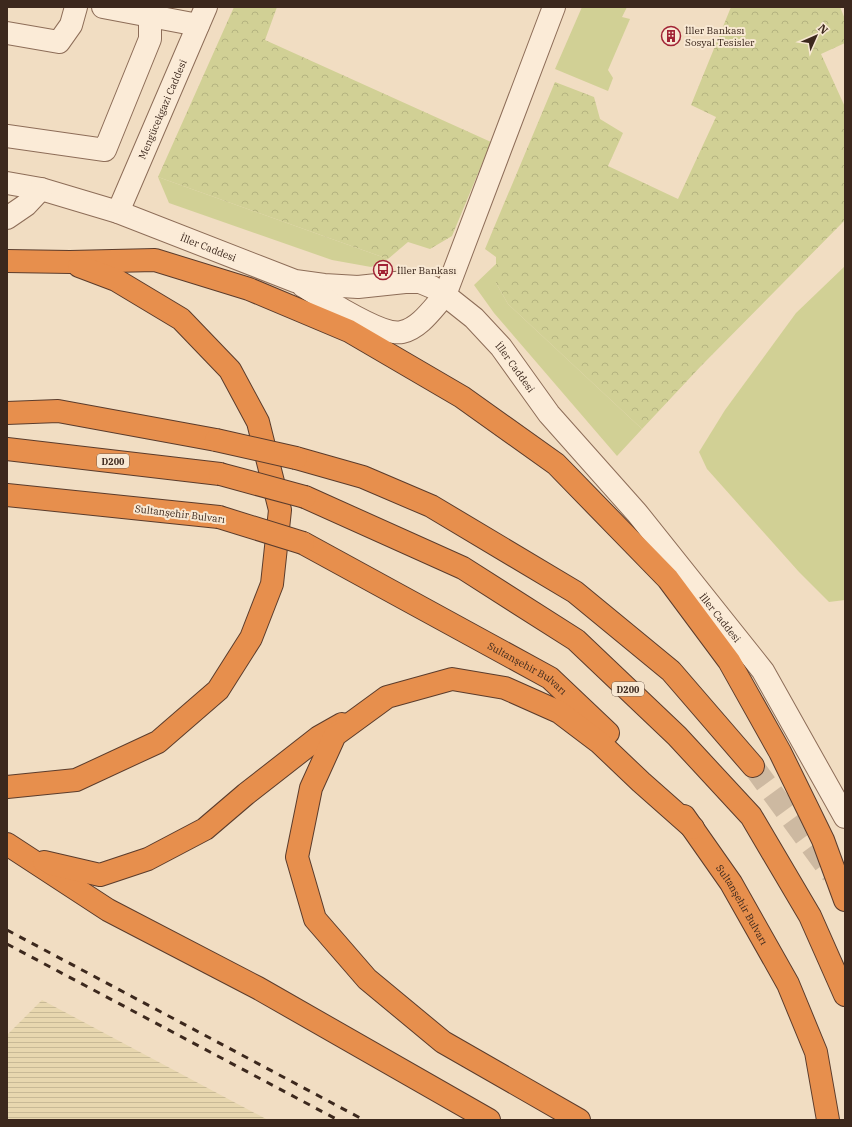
<svg xmlns="http://www.w3.org/2000/svg" width="852" height="1127" font-family="'IBM Plex Serif',serif">
	<style>
		.farmland { fill: url(#farmland-rules) }
		.grass { fill: #d1d095 }
		.forest { fill: url(#forest-crowns) }
		.lines { fill: none; stroke-linecap: round; stroke-linejoin: round }
		.highway-tunnel { stroke: #cdb9a1; stroke-width: 22; stroke-dasharray: 22 11; stroke-linecap: butt }
		.minor-casing { stroke: #8d6d58; stroke-width: 24 }
		.highway-casing { stroke: #5b3c2c; stroke-width: 24 }
		.minor { stroke: #fbebd7; stroke-width: 22 }
		.highway { stroke: #e78f4d; stroke-width: 22 }
		.rail { stroke: #3c281d; stroke-width: 3; stroke-dasharray: 7 7; stroke-linecap: butt }
		.highway-bridge-casing { stroke: #5b3c2c; stroke-width: 24; stroke-linecap: butt }
		.highway-bridge { stroke: #e78f4d; stroke-width: 22 }
		.labels { text-anchor: middle; dominant-baseline: central; stroke-width: 4; stroke-linejoin: round; paint-order: stroke }
		.shield { fill: #f8e8d3; stroke: #746254; stroke-width: 1 }
		.shield-label { font-size: 9px; font-weight: bold; fill: #3c281d }
		.poi-label { font-size: 10px; fill: #3c281d; stroke: #f8e8d3; text-anchor: start }
		.street-label { font-size: 10px; fill: #3c281d; stroke: #f8e8d3 }
	</style>
	<defs>
		<pattern id="farmland-rules" width="6" height="5" patternUnits="userSpaceOnUse"><rect width="6" height="5" fill="#e8d7af"/><path d="M0 2.5h6" fill="none" stroke="#c8b996"/></pattern>
		<pattern id="forest-crowns" width="20" height="18" patternUnits="userSpaceOnUse"><rect width="20" height="18" fill="#d1d095"/><path d="M2 6a3 3 0 1 1 6 0M12 15a3 3 0 1 1 6 0" fill="none" stroke="#b4b380"/></pattern>
	</defs>
	<rect width="100%" height="100%" fill="#f1ddc2"/>
	<polygon class="farmland" points="42,1000 268,1120 7,1120 7,1035"/>
	<g class="grass">
		<polygon points="582,7 627,7 622,17 630,19 608,70 613,78 608,91 555,69"/>
		<polygon points="158,177 388,259 371,267 332,260 169,203"/>
		<polygon points="496,264 496,283 508,304 642,429 617,456 494,313 474,285"/>
		<polygon points="845,266 845,600 829,602 799,572 707,469 699,452 725,410 796,313"/>
	</g>
	<g class="forest">
		<polygon points="234,7 277,7 265,40 491,142 452,236 430,249 408,242 388,259 158,177"/>
		<polygon points="731,7 840,7 845,19 845,43 821,54 845,107 845,220 701,366 642,429 508,304 496,283 496,257 485,249 555,82 594,97 600,119 623,133 608,166 678,199 716,117 691,105"/>
	</g>
	<g class="lines">
		<polyline class="highway-tunnel" points="753,766 832,874"/>
		<g class="minor-casing">
			<g id="minor">
				<polyline points="103,7 198,25"/>
				<polyline points="7,33 59,42 71,25 76,7"/>
				<polyline points="7,136 105,150 150,39 150,16"/>
				<path id="s1" d="M7,183l34,6 77,23 177,69 29,4 34,2 47,-5h15l12,5 13,8 29,23 27,29 48,67 88,99 126,158 82,146"/>
				<path id="s2" d="M118,212l88,-205"/>
				<polyline points="7,218 26,205 41,189"/>
				<path d="M303,286c19,11 78,51 99,46 18,-4 31,-24 43,-37l109,-288"/>
			</g>
		</g>
		<g class="highway-casing">
			<g id="highway">
				<polyline points="7,261 70,262 155,260 249,289 349,331 462,397 556,464 668,579 729,661 780,752 823,840 845,900"/>
				<polyline points="7,413 58,411 216,440"/>
				<polyline points="7,449 220,474"/>
				<polyline points="296,458 363,477 431,506 575,592 671,671 753,766"/>
				<polyline points="7,495 219,517"/>
				<polyline points="305,497 463,568 576,640 677,736 751,816 810,916 845,995"/>
				<path id="s3" d="M303,543l247,135 58,55"/>
				<polyline points="7,787 76,780 158,742 218,690 251,638 272,584 280,510 258,422 230,370 181,319 116,280 79,266"/>
				<path id="s4" d="M684,816l47,67 57,101 28,68 12,68"/>
				<polyline points="7,844 108,910 258,988 489,1120"/>
				<polyline points="44,862 100,875 148,859 205,829 246,794 319,737 342,724"/>
				<polyline points="579,1120 443,1042 367,979 315,919 297,857 311,788 335,735 387,697 452,679 505,688 559,712 600,743 641,782 693,828"/>
			</g>
		</g>
		<use href="#minor" class="minor"/>
		<use href="#highway" class="highway"/>
		<g class="rail">
			<polyline points="7,930 364,1120"/>
			<polyline points="7,944 338,1120"/>
		</g>
		<g class="highway-bridge-casing">
			<g id="highway-bridge">
				<polyline points="216,440 296,458"/>
				<polyline points="220,474 305,497"/>
				<polyline points="219,517 303,543"/>
			</g>
		</g>
		<use href="#highway-bridge" class="highway-bridge"/>
	</g>
	<defs>
		<g id="building-ring" transform="scale(1)"><circle r="9.5" fill="#f8e8d3" stroke="#a12335" stroke-width="1.5"/><path d="M-4-6H4V6H1V3H-1V6H-4ZM-2.5-4.3h1.7v1.8h-1.7ZM.8-4.3h1.7v1.8H.8ZM-2.5-1h1.7V.8h-1.7ZM.8-1h1.7V.8H.8Z" fill="#a12335"/></g>
		<g id="bus-ring" transform="scale(1)"><circle r="9.5" fill="#f8e8d3" stroke="#a12335" stroke-width="1.5"/><path d="M-5-6H5V4H4V6H2V4H-2V6H-4V4H-5ZM-3.5-4V0h7V-4ZM-3.5 1.2v1.5H-2V1.2ZM2 1.2v1.5H3.5V1.2Z" fill="#a12335"/></g>
	</defs>
	<g fill-rule="evenodd">
		<use href="#building-ring" x="671" y="36"/>
		<use href="#bus-ring" x="383" y="270"/>
	</g>
	<g class="labels">
		<g class="shield">
			<rect x="97" y="454" width="32" height="14" rx="3"/>
			<rect x="612" y="682" width="32" height="14" rx="3"/>
		</g>
		<g class="shield-label">
			<text x="113" y="461">D200</text>
			<text x="628" y="689">D200</text>
		</g>
		<g class="poi-label">
			<text x="685" y="30">İller Bankası<tspan x="685" dy="12">Sosyal Tesisler</tspan></text>
			<text x="397" y="270">İller Bankası</text>
		</g>
		<g class="street-label">
			<text stroke="none"><textPath href="#s2" startOffset="112">Mengücekgazi Caddesi</textPath></text>
			<text stroke="none"><textPath href="#s1" startOffset="212">İller Caddesi</textPath></text>
			<text stroke="none"><textPath href="#s1" startOffset="560">İller Caddesi</textPath></text>
			<text transform="translate(180 514) rotate(7)">Sultanşehir Bulvarı</text>
			<text stroke="none"><textPath href="#s1" startOffset="884">İller Caddesi</textPath></text>
			<text stroke="none"><textPath href="#s3" startOffset="257">Sultanşehir Bulvarı</textPath></text>
			<text stroke="none"><textPath href="#s4" startOffset="106">Sultanşehir Bulvarı</textPath></text>
		</g>
	</g>
	<rect width="852" height="1127" fill="none" stroke="#3c281d" stroke-width="16"/>
	<g transform="translate(816 36) rotate(45)" stroke="#f8e8d3" stroke-width="3" paint-order="stroke">
	<path d="M0-3L7 15L0 10L-7 15Z" fill="#3c281d"/>
	<text y="-6" font-size="11" font-weight="bold" text-anchor="middle" fill="#3c281d">N</text>
	</g>
</svg>
